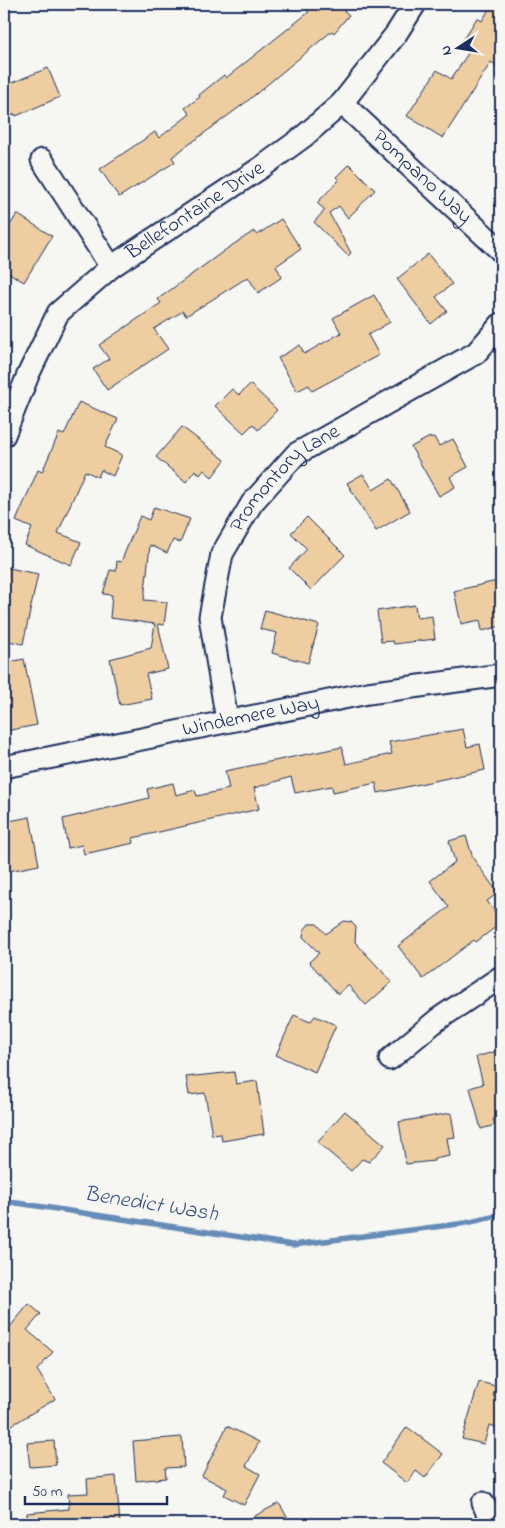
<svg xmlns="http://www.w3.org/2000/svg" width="505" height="1528" font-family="'Indie Flower',sans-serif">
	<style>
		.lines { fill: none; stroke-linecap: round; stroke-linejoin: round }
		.stream { stroke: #658cb7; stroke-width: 5.5 }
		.building { fill: #eecea0; stroke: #1b2f5e }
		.minor-casing { stroke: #1b2f5e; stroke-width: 25 }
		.minor { stroke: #f6f6f2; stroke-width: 21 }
		.labels { text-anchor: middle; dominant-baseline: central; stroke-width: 5; stroke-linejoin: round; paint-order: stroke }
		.street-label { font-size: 21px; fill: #1b2f5e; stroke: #f6f6f2 }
		.water-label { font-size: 22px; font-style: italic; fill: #3a5683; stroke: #f6f6f2 }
	</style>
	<rect width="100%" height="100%" fill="#f6f6f2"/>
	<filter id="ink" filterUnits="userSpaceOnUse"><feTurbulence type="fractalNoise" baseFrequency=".02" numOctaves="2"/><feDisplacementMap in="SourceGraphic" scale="10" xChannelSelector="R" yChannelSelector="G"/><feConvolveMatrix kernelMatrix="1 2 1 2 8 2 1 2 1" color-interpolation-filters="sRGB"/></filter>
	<g filter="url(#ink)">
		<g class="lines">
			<polyline class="stream" points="4,1201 293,1245 466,1223 501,1215"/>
		</g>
		<g class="building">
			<polygon points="299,4 336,4 349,15 334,33 332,31 245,103 172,157 175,162 119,197 100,169 155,132 159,138 190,114 185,108 200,97 199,95 224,75 226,78 309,12"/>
			<polygon points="492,4 501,4 501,69 491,62 443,138 407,116 437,70 451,79 471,49 461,43 477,18 482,21"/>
			<polygon points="48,68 60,97 16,116 15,114 4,119 4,86"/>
			<polygon points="349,164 375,190 348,218 339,206 329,213 351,253 348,256 314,222 325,210 317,203 339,180 336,177"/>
			<polygon points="17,214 52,236 24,282 4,270 4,235"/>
			<polygon points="281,219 301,249 276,266 282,277 258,293 248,277 186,316 183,311 154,329 168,349 107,390 93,369 109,359 99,345 161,303 158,299 228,248 254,231 257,235"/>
			<polygon points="428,254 452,284 436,297 447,311 431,324 397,279"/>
			<polygon points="374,295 390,322 368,335 379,355 312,391 309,385 297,391 278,358 300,345 304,354 341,333 333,318"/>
			<polygon points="250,384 277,410 258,430 253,424 244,433 215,406 232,389 239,395"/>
			<polygon points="79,402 118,419 105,447 122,455 113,476 101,470 98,477 85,471 58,533 81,542 71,565 25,545 32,528 16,521 38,470 42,472 59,433 64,435"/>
			<polygon points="182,427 225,460 212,477 204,470 200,475 195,470 186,482 156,457"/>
			<polygon points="430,437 431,439 434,437 439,446 453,439 468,467 450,477 455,487 439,496 411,447"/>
			<polygon points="363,474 373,490 391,479 410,511 376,531 347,483"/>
			<polygon points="154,507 190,519 180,543 173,540 167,553 150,545 144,600 167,602 164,625 158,624 168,669 146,674 152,699 120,705 110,659 151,648 155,624 110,618 112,595 103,594 110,570 116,571 117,561 121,562 140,516 149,520"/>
			<polygon points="307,517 345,555 311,590 289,568 307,549 291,533"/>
			<polygon points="4,567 38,574 23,644 4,640"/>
			<polygon points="497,581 501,597 501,626 482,631 480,620 461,624 454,591"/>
			<polygon points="415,605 417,618 432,616 435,639 394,644 393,641 381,642 377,611"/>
			<polygon points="265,610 319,625 308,663 272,653 277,633 260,629"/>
			<polygon points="24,659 37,725 6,731 4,720 4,663"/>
			<polygon points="463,729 467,747 480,744 485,770 378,793 376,783 333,792 332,786 295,793 291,777 254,788 259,809 133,838 134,843 84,854 82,845 68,848 63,819 149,798 147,789 173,783 176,795 195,790 197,796 229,789 225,771 342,747 346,764 392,754 389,742"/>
			<polygon points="30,817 39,865 4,872 4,822"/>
			<polygon points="466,836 473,858 498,893 487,901 501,919 501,923 476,942 474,940 423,979 398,946 449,907 430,881 455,862 449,841"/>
			<polygon points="344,921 351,922 356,927 355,942 392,982 366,1005 348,985 338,994 309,962 319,953 303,937 304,930 309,924 317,924 326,934"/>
			<polygon points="294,1015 310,1022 315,1016 336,1025 315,1072 276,1055"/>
			<polygon points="501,1050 501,1117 493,1119 495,1125 481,1129 470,1088 483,1084 476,1057"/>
			<polygon points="234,1072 236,1084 257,1081 264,1134 222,1141 221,1134 212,1135 205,1093 189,1095 186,1077"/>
			<polygon points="345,1111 385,1145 369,1162 362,1159 351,1171 317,1142"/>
			<polygon points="451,1113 455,1137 447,1138 450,1156 434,1159 434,1161 406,1164 399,1122"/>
			<polygon points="29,1304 41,1314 27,1330 53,1352 37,1370 55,1399 4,1430 4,1334"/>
			<polygon points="479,1382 496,1386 493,1396 501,1398 501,1428 489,1425 484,1444 462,1439"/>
			<polygon points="227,1426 259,1442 246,1466 260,1474 244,1505 224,1495 227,1489 202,1476"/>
			<polygon points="407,1427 443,1454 425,1478 416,1471 407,1483 381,1463"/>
			<polygon points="182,1437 184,1467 165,1468 166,1478 136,1481 133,1441"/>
			<polygon points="54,1441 56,1465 30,1467 27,1443"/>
			<polygon points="116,1476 120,1524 27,1524 27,1513 69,1509 68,1494 88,1493 87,1479"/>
			<polygon points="279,1503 291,1524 240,1524"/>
		</g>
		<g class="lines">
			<g class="minor-casing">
				<g id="minor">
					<path id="s1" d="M342,103l159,148"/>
					<polyline points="42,160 111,267"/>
					<path id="s2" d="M4,435l24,-60 30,-62 53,-46 151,-100 41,-30 39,-34 54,-69 19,-30"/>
					<path id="s3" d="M227,721l-17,-104 12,-63 30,-51 44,-49 180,-101 25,-29"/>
					<path id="s4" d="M4,767l364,-74 133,-18"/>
					<polyline points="390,1059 437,1020 501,977"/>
					<polyline points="483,1503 492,1524"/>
				</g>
			</g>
			<use href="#minor" class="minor"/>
		</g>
	</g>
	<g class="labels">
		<g class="street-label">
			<text stroke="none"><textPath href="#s1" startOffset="109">Pompano Way</textPath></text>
			<text stroke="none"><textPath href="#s2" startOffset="305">Bellefontaine Drive</textPath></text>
			<text stroke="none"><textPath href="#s3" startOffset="270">Promontory Lane</textPath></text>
			<text stroke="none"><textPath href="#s4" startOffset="252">Windemere Way</textPath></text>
		</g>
		<g class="water-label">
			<text transform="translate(151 1205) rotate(9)">Benedict Wash</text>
		</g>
	</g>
	<rect width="505" height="1528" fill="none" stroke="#f6f6f2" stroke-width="20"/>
	<rect x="10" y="10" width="485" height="1508" fill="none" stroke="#1b2f5e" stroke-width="2" filter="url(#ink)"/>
	<g transform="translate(458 48) rotate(258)" stroke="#f6f6f2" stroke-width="4" paint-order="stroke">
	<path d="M0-4L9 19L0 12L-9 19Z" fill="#1b2f5e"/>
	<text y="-8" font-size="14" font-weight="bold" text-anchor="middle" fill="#1b2f5e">N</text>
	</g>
	<path d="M25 1496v8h142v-8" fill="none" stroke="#1b2f5e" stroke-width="2.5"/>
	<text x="32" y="1496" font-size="15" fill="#1b2f5e" stroke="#f6f6f2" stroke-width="4" paint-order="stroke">50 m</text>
</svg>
